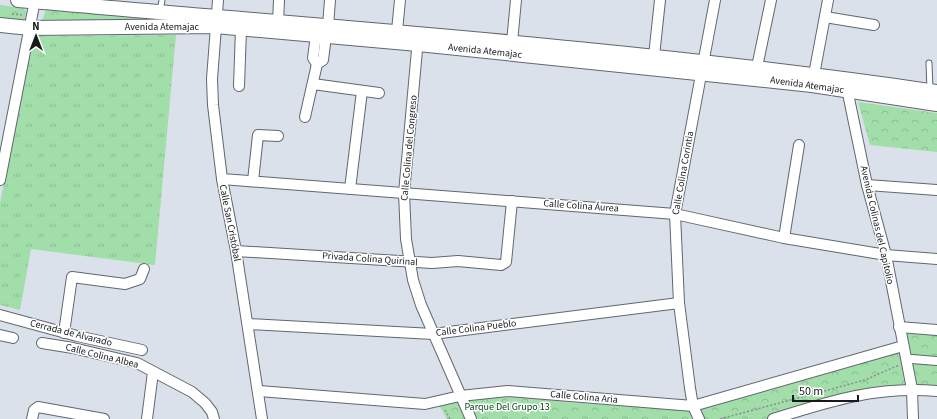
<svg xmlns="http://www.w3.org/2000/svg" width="937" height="419" font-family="'Source Sans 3',sans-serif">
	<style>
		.grass { fill: url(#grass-tufts) }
		.park { fill: url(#park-crowns) }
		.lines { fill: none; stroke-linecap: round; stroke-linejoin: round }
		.service-casing { stroke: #61676f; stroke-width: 7 }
		.pedestrian-casing { stroke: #61676f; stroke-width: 10 }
		.minor-casing { stroke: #61676f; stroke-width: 12 }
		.secondary-casing { stroke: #61676f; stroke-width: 16 }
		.path { stroke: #878b92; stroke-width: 1.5; stroke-dasharray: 2 2; stroke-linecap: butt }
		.service { stroke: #fff; stroke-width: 5 }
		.pedestrian { stroke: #fff; stroke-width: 8 }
		.minor { stroke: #fff; stroke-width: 10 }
		.secondary { stroke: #fff; stroke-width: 14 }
		.labels { text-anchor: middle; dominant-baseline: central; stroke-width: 3; stroke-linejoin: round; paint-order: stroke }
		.street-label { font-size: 10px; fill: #17191c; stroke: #fff }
		.park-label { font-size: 10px; fill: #074318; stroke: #fff }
	</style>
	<defs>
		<pattern id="grass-tufts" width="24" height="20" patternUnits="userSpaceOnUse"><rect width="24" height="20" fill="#a2dea9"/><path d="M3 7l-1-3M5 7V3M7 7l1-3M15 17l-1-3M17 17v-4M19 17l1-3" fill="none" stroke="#8bbe91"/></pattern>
		<pattern id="park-crowns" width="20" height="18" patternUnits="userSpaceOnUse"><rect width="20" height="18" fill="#a2dea9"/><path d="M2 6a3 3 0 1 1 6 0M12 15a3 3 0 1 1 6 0" fill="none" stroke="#8bbe91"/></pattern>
	</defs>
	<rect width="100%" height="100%" fill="#dae1ea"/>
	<polygon class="grass" points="176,35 155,265 31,249 20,310 0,305 0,203 33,36"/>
	<g class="park">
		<polygon points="0,5 23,8 26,11 25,25 0,24"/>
		<polygon points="46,9 211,20 41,24"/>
		<polygon points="858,102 937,113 937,152 870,145"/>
		<polygon points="905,332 937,334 937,388 917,387"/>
		<polygon points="900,351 905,386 847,394 767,419 703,419 698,408"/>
		<polygon points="512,395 567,402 689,410 692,419 477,419 468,399"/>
		<polygon points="457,400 467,419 447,419 439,405"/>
	</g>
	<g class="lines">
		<g class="service-casing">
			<g id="service">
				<polyline points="160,11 162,0"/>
				<polyline points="929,63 930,90"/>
			</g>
		</g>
		<g class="pedestrian-casing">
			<polyline id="pedestrian" points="912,359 937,361"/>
		</g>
		<g class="minor-casing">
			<g id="minor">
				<polyline points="218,0 212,79 213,105 222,179 236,251 262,419"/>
				<polyline points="825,17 874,25"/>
				<polyline points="278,22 279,0"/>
				<polyline points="328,26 330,0"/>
				<polyline points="397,31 400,0"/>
				<polyline points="316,35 313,58 317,64"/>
				<polyline points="418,39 404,193 406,239 413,280 421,305 471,419"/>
				<polyline points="512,42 516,0"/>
				<polyline points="654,56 660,0"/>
				<polyline points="757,67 771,0"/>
				<polyline points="813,80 828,0"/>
				<polyline points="313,84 379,93"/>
				<polyline points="846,84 867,185 886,255 912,389 913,419"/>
				<polyline points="239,86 241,29"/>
				<polyline points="305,117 317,64 323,60 326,36"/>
				<polyline points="222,179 675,214 784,238 886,255 937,259"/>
				<polyline points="0,180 35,0"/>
				<polyline points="253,181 258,135 278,136"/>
				<polyline points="867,185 937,190"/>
				<polyline points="350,189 362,91"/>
				<polyline points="784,238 799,145"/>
				<polyline points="236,251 432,263 458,261 501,265 506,262 512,201"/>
				<polyline points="0,315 77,336 142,350"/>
				<polyline points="248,324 433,334 679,303"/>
				<polyline points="899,327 937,330"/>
				<polyline points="64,333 72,277 125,284 140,279 144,269"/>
				<polyline points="0,335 13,338"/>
				<polyline points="42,343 73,348 137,363 192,392 205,403 212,412 214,419"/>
				<polyline points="259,391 425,404 460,396 508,391 693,406 903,346"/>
				<polyline points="32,419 34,410 38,407 104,419"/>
				<polyline points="147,419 153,372"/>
				<polyline points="699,419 693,406 690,388 679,303 675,214 715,0"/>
				<path d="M773,419c57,-18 103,-33 164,-28"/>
			</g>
		</g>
		<g class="secondary-casing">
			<g id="secondary">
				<path d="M18,0c66,5 132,12 199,17 241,20 481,40 720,75"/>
				<polyline points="0,25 30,28 215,26 418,44 812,85 937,104"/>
			</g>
		</g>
		<g class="path">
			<polyline points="12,14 22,15"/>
			<polyline points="445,410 450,419"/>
			<polyline points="720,419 865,380 899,365"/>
		</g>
		<use href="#service" class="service"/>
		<use href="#pedestrian" class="pedestrian"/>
		<use href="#minor" class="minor"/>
		<use href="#secondary" class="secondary"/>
	</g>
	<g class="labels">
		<g class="street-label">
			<text x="162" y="27">Avenida Atemajac</text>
			<text transform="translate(485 51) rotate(6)">Avenida Atemajac</text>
			<text transform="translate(807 85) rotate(8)">Avenida Atemajac</text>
			<text transform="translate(409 148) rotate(-85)">Calle Colina del Congreso</text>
			<text transform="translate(683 173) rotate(-80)">Calle Colina Corintia</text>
			<text transform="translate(581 206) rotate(4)">Calle Colina Áurea</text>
			<text transform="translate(230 223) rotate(79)">Calle San Cristóbal</text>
			<text transform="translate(877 225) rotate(77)">Avenida Colinas del Capitolio</text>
			<text transform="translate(370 259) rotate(4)">Privada Colina Quirinal</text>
			<text transform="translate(476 328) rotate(-7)">Calle Colina Pueblo</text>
			<text transform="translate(71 333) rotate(14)">Cerrada de Alvarado</text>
			<text transform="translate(102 356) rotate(14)">Calle Colina Albea</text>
			<text transform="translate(584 397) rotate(5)">Calle Colina Aria</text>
		</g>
		<g class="park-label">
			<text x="507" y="407">Parque Del Grupo 13</text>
		</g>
	</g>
	<g transform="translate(36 36)" stroke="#ffffff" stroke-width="3" paint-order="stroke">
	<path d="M0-3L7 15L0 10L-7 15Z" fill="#17191c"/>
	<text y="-6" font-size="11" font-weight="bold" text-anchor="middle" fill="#17191c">N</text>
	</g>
	<path d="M793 395v6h65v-6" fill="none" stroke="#17191c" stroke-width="2"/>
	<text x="799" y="395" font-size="12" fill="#17191c" stroke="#ffffff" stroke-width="3" paint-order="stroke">50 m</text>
</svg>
